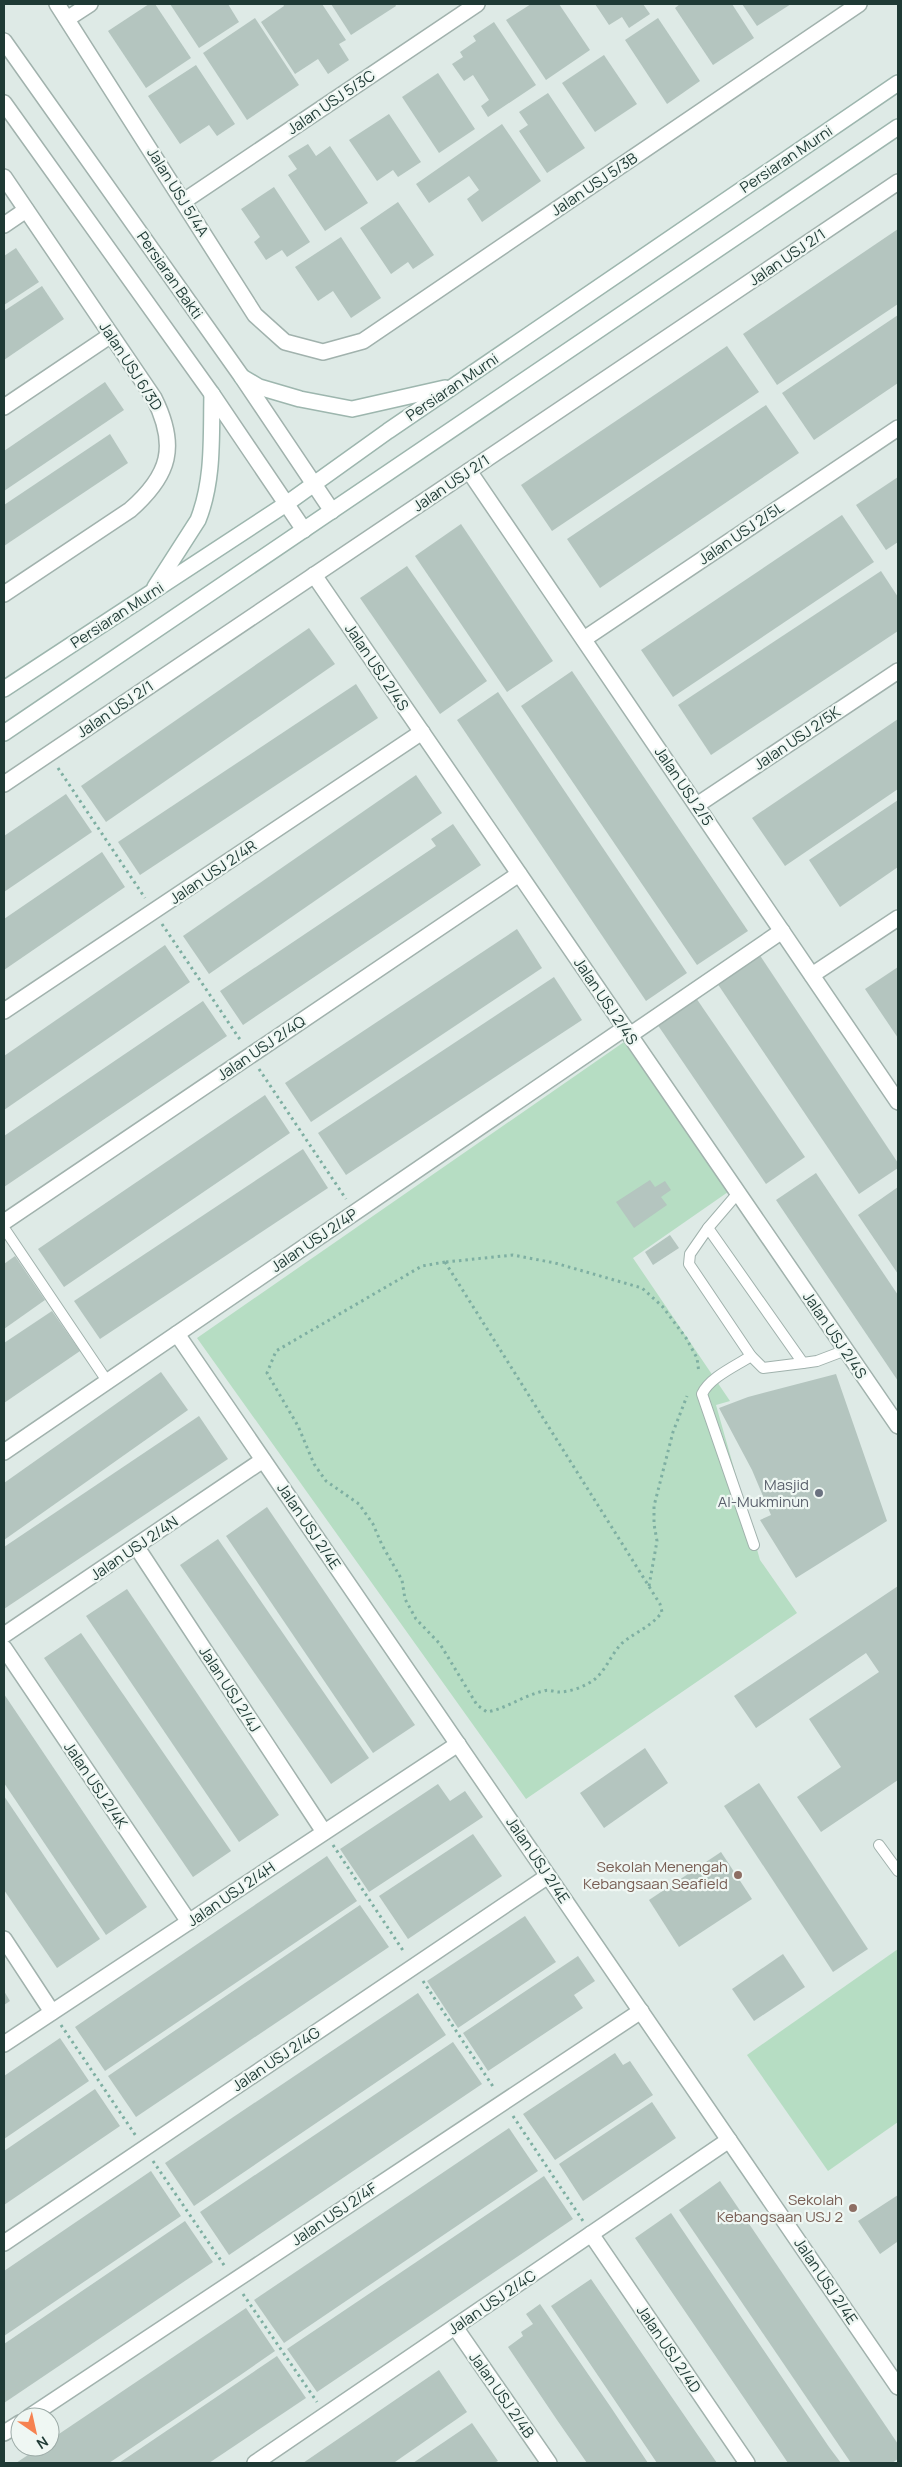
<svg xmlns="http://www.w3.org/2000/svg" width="902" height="2467" font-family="Manrope,sans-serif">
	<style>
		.green { fill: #b6ddc3 }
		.building { fill: #b4c5bf }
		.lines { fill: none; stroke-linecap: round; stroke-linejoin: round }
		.service-casing { stroke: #a1b2ad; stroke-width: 12 }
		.minor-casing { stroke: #a1b2ad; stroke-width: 18 }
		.tertiary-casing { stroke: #a1b2ad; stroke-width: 18 }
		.secondary-casing { stroke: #9db6ae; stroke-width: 18 }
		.path { stroke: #7eafa2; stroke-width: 3; stroke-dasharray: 2.5 4; stroke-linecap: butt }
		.service { stroke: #fff; stroke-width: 10 }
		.minor { stroke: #fff; stroke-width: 15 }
		.tertiary { stroke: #fff; stroke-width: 15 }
		.secondary { stroke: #fff; stroke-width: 15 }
		.worship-dot { fill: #6b7280; stroke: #eff7f3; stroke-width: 2 }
		.education-dot { fill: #8d6e63; stroke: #eff7f3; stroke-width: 2 }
		.labels { text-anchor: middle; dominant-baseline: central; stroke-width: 4.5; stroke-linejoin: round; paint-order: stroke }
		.street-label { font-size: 15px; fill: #1f3a35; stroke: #eff7f3 }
		.worship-label { font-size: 15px; fill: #5b616d; stroke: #eff7f3; text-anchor: end }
		.education-label { font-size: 15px; fill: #785e54; stroke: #eff7f3; text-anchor: end }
	</style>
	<rect width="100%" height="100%" fill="#deeae6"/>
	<g class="green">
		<polygon points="624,1042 728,1192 633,1258 730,1401 716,1405 760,1560 797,1613 526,1799 197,1338"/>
		<polygon points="898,1949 898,2122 828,2171 747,2055"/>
	</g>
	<g class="building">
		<polygon points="149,4 155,4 191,58 146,88 108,31"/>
		<polygon points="170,4 228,4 239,22 199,48"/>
		<polygon points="283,4 322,4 346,40 339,44 349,60 328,74 318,59 295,74 261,22 284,6"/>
		<polygon points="331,4 395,4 396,6 351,35"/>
		<polygon points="531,4 559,4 590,50 546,80 506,20"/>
		<polygon points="595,4 643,4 650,14 629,28 622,17 609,25"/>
		<polygon points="680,4 732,4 754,38 713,65 675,8"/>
		<polygon points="742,4 791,4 757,26"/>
		<polygon points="255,18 299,85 247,120 203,53"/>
		<polygon points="658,18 700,81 667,104 625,40"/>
		<polygon points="494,22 536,85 488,117 481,106 489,100 473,75 464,81 452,64 463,57 460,52 476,41 473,36"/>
		<polygon points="604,55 637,104 595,132 562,83"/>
		<polygon points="196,65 235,124 217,136 209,125 180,144 148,96"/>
		<polygon points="438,73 475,129 439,153 402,97"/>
		<polygon points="548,93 585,148 547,173 519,131 528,125 519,112"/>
		<polygon points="389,114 421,162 398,177 393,170 377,181 349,140"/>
		<polygon points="502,124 541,181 482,222 467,199 479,190 469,176 429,203 416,184"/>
		<polygon points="308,144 316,156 330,146 368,203 325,231 288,175 297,169 288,156"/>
		<polygon points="274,187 310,242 287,257 282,250 266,260 254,242 260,237 241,209"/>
		<polygon points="398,202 434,255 413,269 408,262 391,274 360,228"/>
		<polygon points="898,229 898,304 777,385 743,334"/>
		<polygon points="341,237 381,298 351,318 333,291 318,301 295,267"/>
		<polygon points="16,248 39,282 4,305 4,256"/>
		<polygon points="42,286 64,319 4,360 4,311"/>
		<polygon points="898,315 898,383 814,440 782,393"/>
		<polygon points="727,346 759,392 552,531 521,485"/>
		<polygon points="105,382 124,410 4,491 4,451"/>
		<polygon points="766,405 799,453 600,588 567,539"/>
		<polygon points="110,434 128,463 4,546 4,505"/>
		<polygon points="898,477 898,542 886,550 856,505"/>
		<polygon points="842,515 874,562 673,697 641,650"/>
		<polygon points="461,524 553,661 507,692 415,556"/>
		<polygon points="407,566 487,681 440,714 360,598"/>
		<polygon points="881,571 898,597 898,631 711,755 678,705"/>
		<polygon points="309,628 335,664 106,822 81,786"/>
		<polygon points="572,671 748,931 697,965 521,706"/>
		<polygon points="356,684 378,718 140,875 118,842"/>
		<polygon points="498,692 687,973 646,1001 457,720"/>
		<polygon points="898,719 898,789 785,866 752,818"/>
		<polygon points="416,775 442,813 209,974 183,936"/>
		<polygon points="66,794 92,832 4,892 4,836"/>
		<polygon points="898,800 898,867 840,907 809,860"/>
		<polygon points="453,824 481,865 243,1025 220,991 436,846 431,839"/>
		<polygon points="102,852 125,887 4,970 4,919"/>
		<polygon points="517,929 542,968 311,1122 285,1083"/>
		<polygon points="165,945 190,982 4,1110 4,1056"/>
		<polygon points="759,954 898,1163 898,1168 859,1194 717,983"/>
		<polygon points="898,967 898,1038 865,989"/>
		<polygon points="554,977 582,1020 346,1175 318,1133"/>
		<polygon points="694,995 805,1157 766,1184 655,1021"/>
		<polygon points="203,1001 227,1036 4,1187 4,1136"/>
		<polygon points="265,1095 290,1133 64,1287 38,1249"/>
		<polygon points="303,1149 328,1188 100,1339 74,1301"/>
		<polygon points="816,1173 898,1295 898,1381 776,1200"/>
		<polygon points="650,1180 655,1187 665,1181 671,1190 661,1197 667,1205 634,1228 616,1202"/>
		<polygon points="898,1187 898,1274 858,1215"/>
		<polygon points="670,1235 679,1248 653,1265 645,1252"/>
		<polygon points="15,1256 45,1300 4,1329 4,1264"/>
		<polygon points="52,1311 80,1351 4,1403 4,1343"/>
		<polygon points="161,1372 188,1410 4,1540 4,1483"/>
		<polygon points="836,1374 887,1521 796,1578 760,1520 771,1515 752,1470 719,1408 748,1397"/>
		<polygon points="199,1416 228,1459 4,1609 4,1547"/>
		<polygon points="267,1507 415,1725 373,1753 226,1536"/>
		<polygon points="218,1539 369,1758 331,1784 180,1565"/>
		<polygon points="898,1586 898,1780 821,1832 797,1797 841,1767 809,1719 879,1672 866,1653 756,1728 734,1696"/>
		<polygon points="127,1589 279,1815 239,1842 86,1616"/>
		<polygon points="81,1633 231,1851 193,1877 44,1658"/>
		<polygon points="4,1694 147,1907 106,1935 4,1783"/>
		<polygon points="645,1748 668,1783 604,1828 580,1793"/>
		<polygon points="759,1783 868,1949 833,1972 724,1806"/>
		<polygon points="438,1784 450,1801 465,1791 483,1817 369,1892 340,1849"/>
		<polygon points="4,1796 100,1939 57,1968 4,1890"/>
		<polygon points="473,1834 502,1876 408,1939 379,1896"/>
		<polygon points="721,1852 752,1899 679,1947 649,1900"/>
		<polygon points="327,1856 357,1901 105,2071 75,2027"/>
		<polygon points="360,1905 389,1947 136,2117 108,2076"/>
		<polygon points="525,1916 556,1962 458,2028 427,1981"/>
		<polygon points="783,1954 805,1987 754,2021 732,1989"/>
		<polygon points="578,1956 595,1981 574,1995 583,2008 488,2071 463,2033"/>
		<polygon points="4,1991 10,2001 4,2005"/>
		<polygon points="418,1993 446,2035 194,2206 165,2163"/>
		<polygon points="60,2038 89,2081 4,2139 4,2076"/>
		<polygon points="453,2042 482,2084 229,2255 200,2212"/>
		<polygon points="615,2053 623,2065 630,2061 653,2095 555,2160 523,2114"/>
		<polygon points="95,2089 120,2126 4,2205 4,2151"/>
		<polygon points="652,2102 676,2138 583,2201 559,2164"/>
		<polygon points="509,2128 538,2171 284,2343 254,2300"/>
		<polygon points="151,2171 181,2216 4,2336 4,2271"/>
		<polygon points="544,2176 573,2219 317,2392 287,2349"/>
		<polygon points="720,2181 898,2444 898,2459 892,2463 851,2463 679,2210"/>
		<polygon points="898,2195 898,2243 897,2242 880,2254 858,2221"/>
		<polygon points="671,2213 829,2447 841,2463 788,2463 744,2398 635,2238"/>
		<polygon points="185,2221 213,2262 4,2403 4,2344"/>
		<polygon points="591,2279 671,2396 717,2463 657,2463 551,2306"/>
		<polygon points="540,2304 612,2409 648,2463 587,2463 557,2420 508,2347 523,2336 521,2332 533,2324 526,2314"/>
		<polygon points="246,2308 275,2351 239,2376 109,2463 16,2463 40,2447 50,2447 50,2440"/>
		<polygon points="277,2356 306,2398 209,2463 119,2463"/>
		<polygon points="439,2370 467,2412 395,2462 303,2463"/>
		<polygon points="472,2423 498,2461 494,2463 413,2463"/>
	</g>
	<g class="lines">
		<g class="service-casing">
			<g id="service">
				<polyline points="738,1193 708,1228 803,1363 817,1361 846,1350"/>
				<polyline points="4,1228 107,1381"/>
				<polyline points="708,1228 690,1254 689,1264 751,1356 763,1368 803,1363"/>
				<path d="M751,1356c-15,10 -41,21 -49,38l52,151"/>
				<polyline points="879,1845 898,1871"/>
			</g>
		</g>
		<g class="minor-casing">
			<g id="minor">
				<polyline points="57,4 255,315 285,342 323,352 363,341 859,4"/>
				<polyline points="67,19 90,4"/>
				<path d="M4,177l150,221c24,48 16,77 -24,112l-126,84"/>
				<polyline points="184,201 477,4"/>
				<polyline points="4,225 26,210"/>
				<polyline points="4,407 111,335"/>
				<polyline points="469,471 898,1102"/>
				<polyline points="314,575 898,1426"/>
				<polyline points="584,639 898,428"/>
				<polyline points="4,784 898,182"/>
				<polyline points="697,805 898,671"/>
				<polyline points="812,975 898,918"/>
				<polyline points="4,1011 422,732"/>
				<polyline points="630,1035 782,931"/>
				<polyline points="4,1222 519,874"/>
				<polyline points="177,1334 898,2387"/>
				<polyline points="4,1452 625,1028"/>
				<polyline points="136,1546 324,1832"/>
				<polyline points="4,1635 263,1460"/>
				<polyline points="4,1648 189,1922"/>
				<polyline points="4,1939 52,2012"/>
				<polyline points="4,2044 458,1744"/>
				<polyline points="591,2234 747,2463"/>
				<polyline points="4,2243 548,1876"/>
				<polyline points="455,2327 549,2463"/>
				<polyline points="29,2417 641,2011"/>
				<polyline points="4,2433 20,2423"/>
				<polyline points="255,2463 729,2140"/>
			</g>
		</g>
		<g class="tertiary-casing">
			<g id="tertiary">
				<polyline points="4,41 242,377 332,511"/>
				<polyline points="4,103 212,394 304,530"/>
			</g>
		</g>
		<g class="secondary-casing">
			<g id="secondary">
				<polyline points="242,377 259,387 300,399 352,409 445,388"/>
				<path d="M155,587l43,-67c16,-40 13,-84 14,-126"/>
				<polyline points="4,689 286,504 388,431 898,83"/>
				<polyline points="4,733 898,127"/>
			</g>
		</g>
		<g class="path">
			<polyline points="58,768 145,898"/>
			<polyline points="162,924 241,1041"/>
			<polyline points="259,1069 346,1199"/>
			<path d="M445,1262l215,342 2,8c-9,13 -24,19 -36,28 -13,9 -18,28 -31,39 -9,7 -24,13 -36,13 -5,0 -10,-3 -15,-1 -20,4 -36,17 -57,21l-10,-7 -37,-61 -24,-25 -11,-20 -3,-19 -20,-35 -9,-21 -14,-20 -33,-23 -12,-17 -16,-38 -31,-53 9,-22 146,-85z"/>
			<polyline points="446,1262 513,1255 555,1263 642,1288 662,1306 686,1338 697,1358 699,1373"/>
			<polyline points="649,1586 657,1541 654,1524 654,1506 673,1432 687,1396"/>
			<polyline points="333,1845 404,1952"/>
			<polyline points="423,1981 494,2088"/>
			<polyline points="61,2025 136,2136"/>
			<polyline points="513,2116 583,2221"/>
			<polyline points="153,2161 226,2268"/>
			<polyline points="243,2294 317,2402"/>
		</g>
		<use href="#service" class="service"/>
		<use href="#minor" class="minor"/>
		<use href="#tertiary" class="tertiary"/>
		<use href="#secondary" class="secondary"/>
	</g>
	<circle class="worship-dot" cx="819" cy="1493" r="5"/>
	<g class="education-dot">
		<circle cx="738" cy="1875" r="5"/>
		<circle cx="853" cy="2208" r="5"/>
	</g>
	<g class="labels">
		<g class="street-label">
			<text transform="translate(331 102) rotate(-34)">Jalan USJ 5/3C</text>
			<text transform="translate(786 159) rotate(-34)">Persiaran Murni</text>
			<text transform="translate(594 184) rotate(-34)">Jalan USJ 5/3B</text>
			<text transform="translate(178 192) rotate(58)">Jalan USJ 5/4A</text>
			<text transform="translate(787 257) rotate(-34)">Jalan USJ 2/1</text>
			<text transform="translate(170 275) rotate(55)">Persiaran Bakti</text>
			<text transform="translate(131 366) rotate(57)">Jalan USJ 6/3D</text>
			<text transform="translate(452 387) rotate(-34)">Persiaran Murni</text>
			<text transform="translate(451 483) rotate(-34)">Jalan USJ 2/1</text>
			<text transform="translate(741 533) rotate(-34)">Jalan USJ 2/5L</text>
			<text transform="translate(117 615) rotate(-33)">Persiaran Murni</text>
			<text transform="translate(377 667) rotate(56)">Jalan USJ 2/4S</text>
			<text transform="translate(115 709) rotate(-34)">Jalan USJ 2/1</text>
			<text transform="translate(797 738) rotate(-34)">Jalan USJ 2/5K</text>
			<text transform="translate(684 786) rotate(56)">Jalan USJ 2/5</text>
			<text transform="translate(213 872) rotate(-34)">Jalan USJ 2/4R</text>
			<text transform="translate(606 1001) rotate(56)">Jalan USJ 2/4S</text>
			<text transform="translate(261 1048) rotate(-34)">Jalan USJ 2/4Q</text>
			<text transform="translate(314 1240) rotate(-34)">Jalan USJ 2/4P</text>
			<text transform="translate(835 1335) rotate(56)">Jalan USJ 2/4S</text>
			<text transform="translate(309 1526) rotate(56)">Jalan USJ 2/4E</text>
			<text transform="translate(134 1548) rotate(-34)">Jalan USJ 2/4N</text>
			<text transform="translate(230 1689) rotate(57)">Jalan USJ 2/4J</text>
			<text transform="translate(96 1785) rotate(56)">Jalan USJ 2/4K</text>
			<text transform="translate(538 1860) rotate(56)">Jalan USJ 2/4E</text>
			<text transform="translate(231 1894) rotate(-34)">Jalan USJ 2/4H</text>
			<text transform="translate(276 2059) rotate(-34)">Jalan USJ 2/4G</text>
			<text transform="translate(334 2214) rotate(-34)">Jalan USJ 2/4F</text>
			<text transform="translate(826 2281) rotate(56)">Jalan USJ 2/4E</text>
			<text transform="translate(492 2302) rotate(-34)">Jalan USJ 2/4C</text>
			<text transform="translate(669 2349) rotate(56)">Jalan USJ 2/4D</text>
			<text transform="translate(502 2395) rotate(55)">Jalan USJ 2/4B</text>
		</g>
		<g class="worship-label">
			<text x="809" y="1484">Masjid<tspan x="809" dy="17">Al-Mukminun</tspan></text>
		</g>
		<g class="education-label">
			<text x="728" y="1866">Sekolah Menengah<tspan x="728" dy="17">Kebangsaan Seafield</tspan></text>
			<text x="843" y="2199">Sekolah<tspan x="843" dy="17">Kebangsaan USJ 2</tspan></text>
		</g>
	</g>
	<rect width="902" height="2467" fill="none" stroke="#1f3a35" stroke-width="10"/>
	<g transform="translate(35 2432) rotate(146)"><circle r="24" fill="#eff7f3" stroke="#9caba7"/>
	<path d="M0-4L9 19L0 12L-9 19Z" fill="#f68251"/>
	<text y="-8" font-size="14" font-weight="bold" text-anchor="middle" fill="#1f3a35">N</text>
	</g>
</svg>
